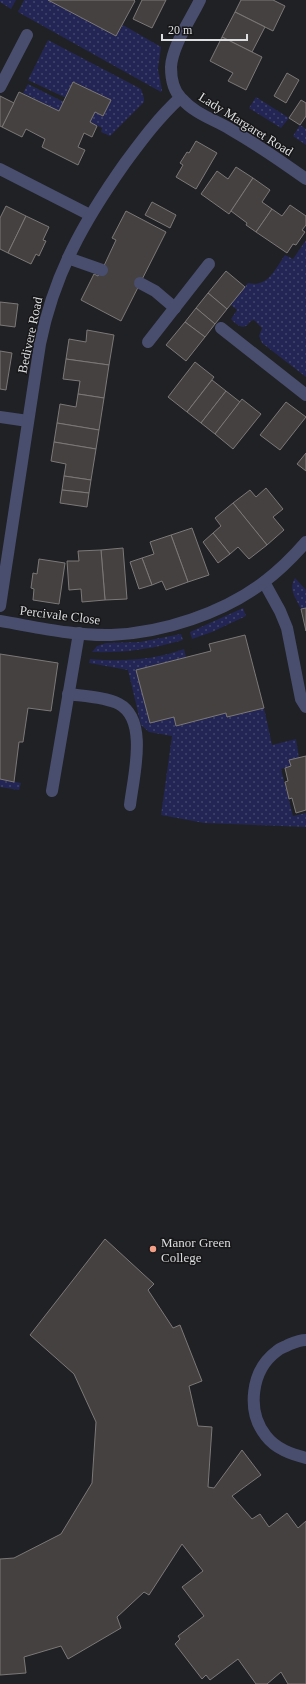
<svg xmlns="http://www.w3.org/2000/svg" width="306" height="1684" font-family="'Times New Roman',serif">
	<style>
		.grass { fill: url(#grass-dots) }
		.building { fill: #454140; stroke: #7c7877 }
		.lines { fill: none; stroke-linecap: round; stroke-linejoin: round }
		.service { stroke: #494e6e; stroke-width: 12 }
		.minor { stroke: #494e6e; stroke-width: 12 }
		.poi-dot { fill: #f39f85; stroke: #17171a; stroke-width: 1.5 }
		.labels { text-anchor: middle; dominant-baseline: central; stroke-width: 3; stroke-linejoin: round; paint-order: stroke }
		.street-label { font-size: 13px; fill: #dddee0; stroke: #17171a }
		.poi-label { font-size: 13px; fill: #dddee0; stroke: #17171a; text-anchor: start }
	</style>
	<defs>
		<pattern id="grass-dots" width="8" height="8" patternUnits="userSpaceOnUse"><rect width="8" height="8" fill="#232554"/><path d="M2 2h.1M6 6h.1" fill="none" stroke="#42446c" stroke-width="1.8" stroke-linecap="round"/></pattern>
	</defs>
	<rect width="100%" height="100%" fill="#202124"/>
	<g class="grass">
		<polygon points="0,0 16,0 11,9 0,2"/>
		<polygon points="24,0 48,0 116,36 123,25 161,47 158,69 162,90 161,92 18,12"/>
		<polygon points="48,40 141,89 144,98 144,102 110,136 101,132 102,128 90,122 95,112 103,116 111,100 74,82 66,98 28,80"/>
		<polygon points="28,84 64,102 59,111 23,93"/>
		<polygon points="256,97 289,118 281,128 249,108"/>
		<polygon points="300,125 306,129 306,145 293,136"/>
		<path d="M306,240v137l-44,-34 -3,-7 3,-8 -8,-8c-5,1 -5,4 -8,6 -6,3 -12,-4 -15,-7l6,-9 -6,-5 17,-22c20,5 27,-14 37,-28l8,4z"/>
		<path d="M295,578l11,12v18l-5,1c-5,-11 -13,-19 -6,-31z"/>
		<polygon points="243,608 246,616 212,632 192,639 190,632"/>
		<path d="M181,634l2,6c-30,9 -59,13 -91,12l5,-6 9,-3 34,-1z"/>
		<path d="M184,649l2,8 -50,13 14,53 24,-6 2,9 50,-13 1,4 37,-9 8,37 24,-6 3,19 -9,2 1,6 -10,3 12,47 13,-3v14l-102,-4 -43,-8 11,-79 -23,-4 -8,-7 -13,-55 -39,-7 1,-4c32,3 64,1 94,-10z"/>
		<polygon points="0,779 21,783 19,790 0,787"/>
	</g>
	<g class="building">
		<polygon points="48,0 134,0 135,1 116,36"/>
		<polygon points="142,0 166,0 152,28 133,19"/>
		<polygon points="241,0 273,0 285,6 273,31 235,12"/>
		<polygon points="235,12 265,27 252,52 222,37"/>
		<polygon points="222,37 262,57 246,90 228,81 233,73 210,61"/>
		<polygon points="287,73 299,80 286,103 274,96"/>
		<polygon points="73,82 111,100 103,116 95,112 90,122 97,126 92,137 84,133 78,147 85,150 78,165 42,147 45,139 26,129 22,137 2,127 19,92 59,111"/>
		<polygon points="0,96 14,103 2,127 0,126"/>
		<polygon points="301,100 306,103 306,116 300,125 289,118"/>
		<polygon points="196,141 217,153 196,189 176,177 183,165 180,163 187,152 189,153"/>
		<polygon points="236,167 253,178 229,214 201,194 217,171 228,179"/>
		<polygon points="253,178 270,190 262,202 272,209 256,232 246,225 247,223 231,211"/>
		<polygon points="152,202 176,215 170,228 145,215"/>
		<polygon points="290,205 306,216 306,225 302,230 305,232 296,245 293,244 287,253 256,232 272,209 282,216"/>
		<polygon points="6,206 26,216 8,253 0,249 0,218"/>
		<polygon points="126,211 166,232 121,321 81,300 94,274 98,276 102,270 116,240 112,238"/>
		<polygon points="26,216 49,227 43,240 46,241 39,256 36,254 31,264 8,253"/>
		<polygon points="226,271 245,287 227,309 208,293"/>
		<polygon points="208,293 227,309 215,324 196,308"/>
		<polygon points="0,302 18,304 15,327 0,325"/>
		<polygon points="196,308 215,324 205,337 185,322"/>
		<polygon points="185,322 205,337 186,361 166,345"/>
		<polygon points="87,330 114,335 109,365 66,359 69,339 86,342"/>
		<polygon points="0,351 12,353 6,390 0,389"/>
		<polygon points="66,359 109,365 104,398 78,394 80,381 63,379"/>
		<polygon points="195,362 214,377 187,412 168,397"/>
		<polygon points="212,380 226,391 201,423 187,412"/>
		<polygon points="226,391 240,402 215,434 201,423"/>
		<polygon points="78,394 104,398 99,430 57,423 60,404 76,407"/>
		<polygon points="242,399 261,414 233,449 215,434"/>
		<polygon points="286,402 306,417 280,450 260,435"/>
		<polygon points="57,423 99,430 96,449 54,442"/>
		<polygon points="54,442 96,449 91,480 64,476 66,464 51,461"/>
		<polygon points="306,453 306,471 297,464"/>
		<polygon points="64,476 91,480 89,493 62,490"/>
		<polygon points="266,488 283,509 273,517 284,530 267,545 233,503 250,490 256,497"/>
		<polygon points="62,490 89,493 87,507 60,503"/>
		<polygon points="233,503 267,545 249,559 238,547 230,554 213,533 221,526 215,518"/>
		<polygon points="192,528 209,575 188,582 171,535"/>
		<polygon points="213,533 230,554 218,563 203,542"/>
		<polygon points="171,535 188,582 166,590 162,581 152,585 142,558 154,554 150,542"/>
		<polygon points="123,548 127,599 105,600 101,550"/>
		<polygon points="101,550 105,600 82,602 81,589 69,590 67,561 79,561 78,551"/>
		<polygon points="142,558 152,585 139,589 130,562"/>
		<polygon points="39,559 65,563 59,604 33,600 34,589 31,588 33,573 37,574"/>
		<polygon points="306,608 306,631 301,609"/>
		<polygon points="245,635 264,708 227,717 226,713 176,726 174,717 150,723 136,670 211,651 209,644"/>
		<polygon points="0,654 58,663 51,711 28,708 23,742 19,742 14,782 0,779"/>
		<polygon points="306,756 306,810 296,813 292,798 289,799 285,782 288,781 285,768 291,766 289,760"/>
		<polygon points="105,1239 154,1284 148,1290 173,1328 180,1325 202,1381 189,1386 198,1426 212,1427 208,1487 214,1488 242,1450 261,1475 232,1496 252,1519 260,1514 269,1527 287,1513 298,1528 306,1521 306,1684 288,1684 281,1672 267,1684 256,1684 238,1659 210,1680 206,1675 202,1679 175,1644 180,1639 178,1636 204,1616 182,1587 203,1571 182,1544 149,1595 144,1592 117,1617 121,1628 68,1659 61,1646 24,1657 26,1673 0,1675 0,1559 14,1558 61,1534 92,1483 96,1422 74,1374 30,1335"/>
	</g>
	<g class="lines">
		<g class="service">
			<polyline points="0,87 27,35"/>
			<polyline points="68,258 102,270"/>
			<polyline points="140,283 155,291 175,308"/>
			<polyline points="148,342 209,264"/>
			<polyline points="264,582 280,611 287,628 301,699 306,707"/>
			<path d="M68,694c14,2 38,3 51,10 30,16 14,74 11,101"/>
			<polyline points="52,791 79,633"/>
			<path d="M306,1340c-7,0 -11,2 -18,5 -3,2 -8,3 -11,6 -26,19 -31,60 -11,85 10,13 25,18 40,22"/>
		</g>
		<g class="minor">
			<path d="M200,0c-9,19 -28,46 -29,67 0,11 2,23 10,31 14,16 32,21 49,31 26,15 51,32 76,50"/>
			<polyline points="0,169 90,215"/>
			<polyline points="221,328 306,395"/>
			<polyline points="0,417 28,421"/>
			<path d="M0,606l40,-262c14,-70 44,-123 85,-181 17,-23 34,-46 55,-65"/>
			<path d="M0,621c36,6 74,15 111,14 52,-2 112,-22 153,-53 16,-12 29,-25 42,-40"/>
		</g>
	</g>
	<circle class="poi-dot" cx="153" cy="1249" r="4"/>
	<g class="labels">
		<g class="street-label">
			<text transform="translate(246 124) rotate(32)">Lady Margaret Road</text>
			<text transform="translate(30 335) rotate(-78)">Bedivere Road</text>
			<text transform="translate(60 615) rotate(7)">Percivale Close</text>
		</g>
		<g class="poi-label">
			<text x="161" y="1242">Manor Green<tspan x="161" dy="15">College</tspan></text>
		</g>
	</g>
	<path d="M162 34v6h85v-6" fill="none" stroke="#dddee0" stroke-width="2"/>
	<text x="168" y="34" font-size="12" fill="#dddee0" stroke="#17171a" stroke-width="3" paint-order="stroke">20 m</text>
</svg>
